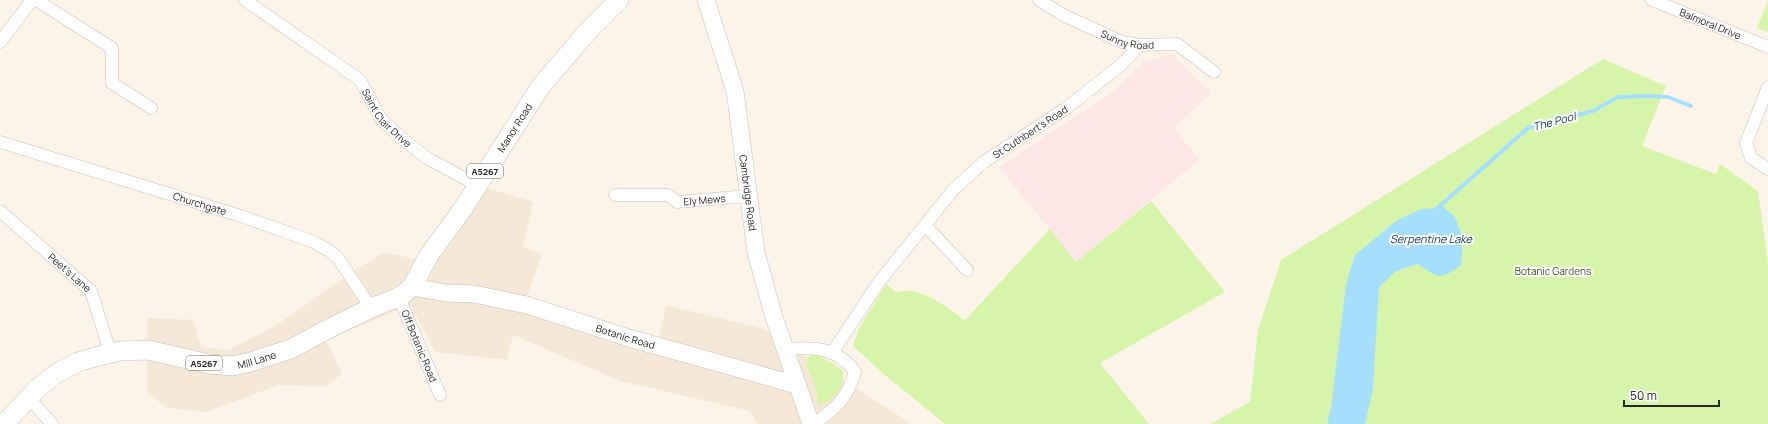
<svg xmlns="http://www.w3.org/2000/svg" width="1768" height="424" font-family="Manrope,sans-serif">
	<style>
		.built { fill: #f6e8d7 }
		.education { fill: #fce6e6 }
		.green { fill: #d7f5aa }
		.water { fill: #a6dffe }
		.lines { fill: none; stroke-linecap: round; stroke-linejoin: round }
		.stream { stroke: #a6dffe; stroke-width: 4 }
		.street-casing { stroke: #c9c0b6; stroke-width: 13 }
		.secondary-casing { stroke: #c9c0b6; stroke-width: 18 }
		.primary-casing { stroke: #c9c0b6; stroke-width: 20 }
		.street { stroke: #fff; stroke-width: 12 }
		.secondary { stroke: #fff; stroke-width: 17 }
		.primary { stroke: #fff; stroke-width: 19 }
		.labels { text-anchor: middle; dominant-baseline: central; stroke-width: 4; stroke-linejoin: round; paint-order: stroke }
		.shield { fill: #fff; stroke: #6a6865; stroke-width: 1 }
		.shield-label { font-size: 9px; font-weight: bold; fill: #2a2723 }
		.street-label { font-size: 10px; fill: #2a2723; stroke: #fff }
		.park-label { font-size: 10px; fill: #3f5416; stroke: #fff }
		.water-label { font-size: 11px; font-style: italic; fill: #0e3c51; stroke: #fff }
	</style>
	<rect width="100%" height="100%" fill="#fdf4e9"/>
	<polygon class="built" points="488,188 533,202 523,247 542,254 527,297 658,343 666,305 764,329 912,424 757,424 750,411 620,381 513,335 507,360 435,352 410,305 326,340 342,374 325,387 279,385 206,412 167,408 147,392 147,318 193,320 201,347 228,350 275,326 355,270 385,252 432,263"/>
	<polygon class="education" points="1172,54 1211,93 1174,128 1199,160 1076,262 999,167 1109,95 1144,62"/>
	<g class="green">
		<polygon points="1768,0 1768,32 1757,28"/>
		<polygon points="1603,59 1666,86 1642,146 1716,174 1720,164 1758,191 1768,262 1768,424 1210,424 1250,402 1258,330 1281,260"/>
		<path d="M1151,201l74,91 -125,71 49,61h-204l-59,-48 -33,-30 5,-16 28,-46 10,8c26,-7 49,15 69,28l85,-91 26,33z"/>
		<path d="M810,354l8,1 25,15c3,15 -9,32 -25,35l-2,-18 -10,-22z"/>
	</g>
	<path class="water" d="M1441,205l14,12 8,22 -2,26c-20,15 -22,14 -43,-1l-22,7 -17,16 -6,101 -8,36h-38l4,-16 15,-124 9,-29 41,-34 25,-12 19,-1z"/>
	<g class="lines">
		<polyline class="stream" points="1433,212 1528,128 1593,111 1618,97 1647,96 1668,97 1691,106"/>
		<g class="street-casing">
			<g id="street">
				<polyline points="36,0 112,48 112,83 151,108"/>
				<path id="s1" d="M245,0l115,80 21,39 23,21 23,18 50,27"/>
				<path id="s2" d="M1039,0l24,15 59,27 18,3 37,-1 37,28"/>
				<path id="s3" d="M1652,0l116,47"/>
				<polyline points="0,42 32,0"/>
				<polyline points="1768,87 1746,143 1751,158 1768,169"/>
				<path id="s4" d="M0,142l244,75 70,25 14,8 10,8 33,50"/>
				<path id="s5" d="M615,195h53l9,7 71,-6"/>
				<path id="s6" d="M0,211l91,80 19,61"/>
				<polyline points="925,225 967,270"/>
				<path id="s7" d="M399,297l41,98"/>
				<path d="M786,349c28,-2 51,-2 69,23 -8,27 -19,36 -41,52"/>
				<path id="s8" d="M832,353l47,-71 75,-93 30,-27 81,-53 56,-44 19,-20"/>
				<polyline points="29,398 52,424"/>
			</g>
		</g>
		<g class="secondary-casing">
			<g id="secondary">
				<path id="s9" d="M706,0l29,91 21,161 17,62 38,110"/>
				<path id="s10" d="M412,287l34,6 28,1 53,11 102,33 168,47"/>
			</g>
		</g>
		<g class="primary-casing">
			<g id="primary">
				<path id="s11" d="M4,424l33,-35 20,-16 21,-11 17,-5 25,-6 28,-1 61,14 23,2 15,-3 44,-14 35,-19 45,-22 28,-11 13,-10 17,-32 33,-45 79,-124 48,-56 30,-30"/>
			</g>
		</g>
		<use href="#street" class="street"/>
		<use href="#secondary" class="secondary"/>
		<use href="#primary" class="primary"/>
	</g>
	<g class="labels">
		<g class="shield">
			<rect x="467" y="164" width="36" height="14" rx="3"/>
			<rect x="186" y="356" width="36" height="14" rx="3"/>
		</g>
		<g class="shield-label">
			<text x="485" y="171">A5267</text>
			<text x="204" y="363">A5267</text>
		</g>
		<g class="street-label">
			<text stroke="none"><textPath href="#s3" startOffset="63">Balmoral Drive</textPath></text>
			<text stroke="none"><textPath href="#s2" startOffset="98">Sunny Road</textPath></text>
			<text stroke="none"><textPath href="#s1" startOffset="187">Saint Clair Drive</textPath></text>
			<text stroke="none"><textPath href="#s11" startOffset="642">Manor Road</textPath></text>
			<text stroke="none"><textPath href="#s8" startOffset="300">St Cuthbert's Road</textPath></text>
			<text stroke="none"><textPath href="#s9" startOffset="198">Cambridge Road</textPath></text>
			<text stroke="none"><textPath href="#s5" startOffset="92">Ely Mews</textPath></text>
			<text stroke="none"><textPath href="#s4" startOffset="209">Churchgate</textPath></text>
			<text stroke="none"><textPath href="#s6" startOffset="93">Peet's Lane</textPath></text>
			<text stroke="none"><textPath href="#s10" startOffset="220">Botanic Road</textPath></text>
			<text stroke="none"><textPath href="#s7" startOffset="53">Off Botanic Road</textPath></text>
			<text stroke="none"><textPath href="#s11" startOffset="280">Mill Lane</textPath></text>
		</g>
		<g class="park-label">
			<text x="1553" y="271">Botanic Gardens</text>
		</g>
		<g class="water-label">
			<text transform="translate(1554 121) rotate(-15)">The Pool</text>
			<text x="1431" y="238">Serpentine Lake</text>
		</g>
	</g>
	<path d="M1624 400v6h95v-6" fill="none" stroke="#2a2723" stroke-width="2"/>
	<text x="1630" y="400" font-size="12" fill="#2a2723" stroke="#ffffff" stroke-width="3" paint-order="stroke">50 m</text>
</svg>
